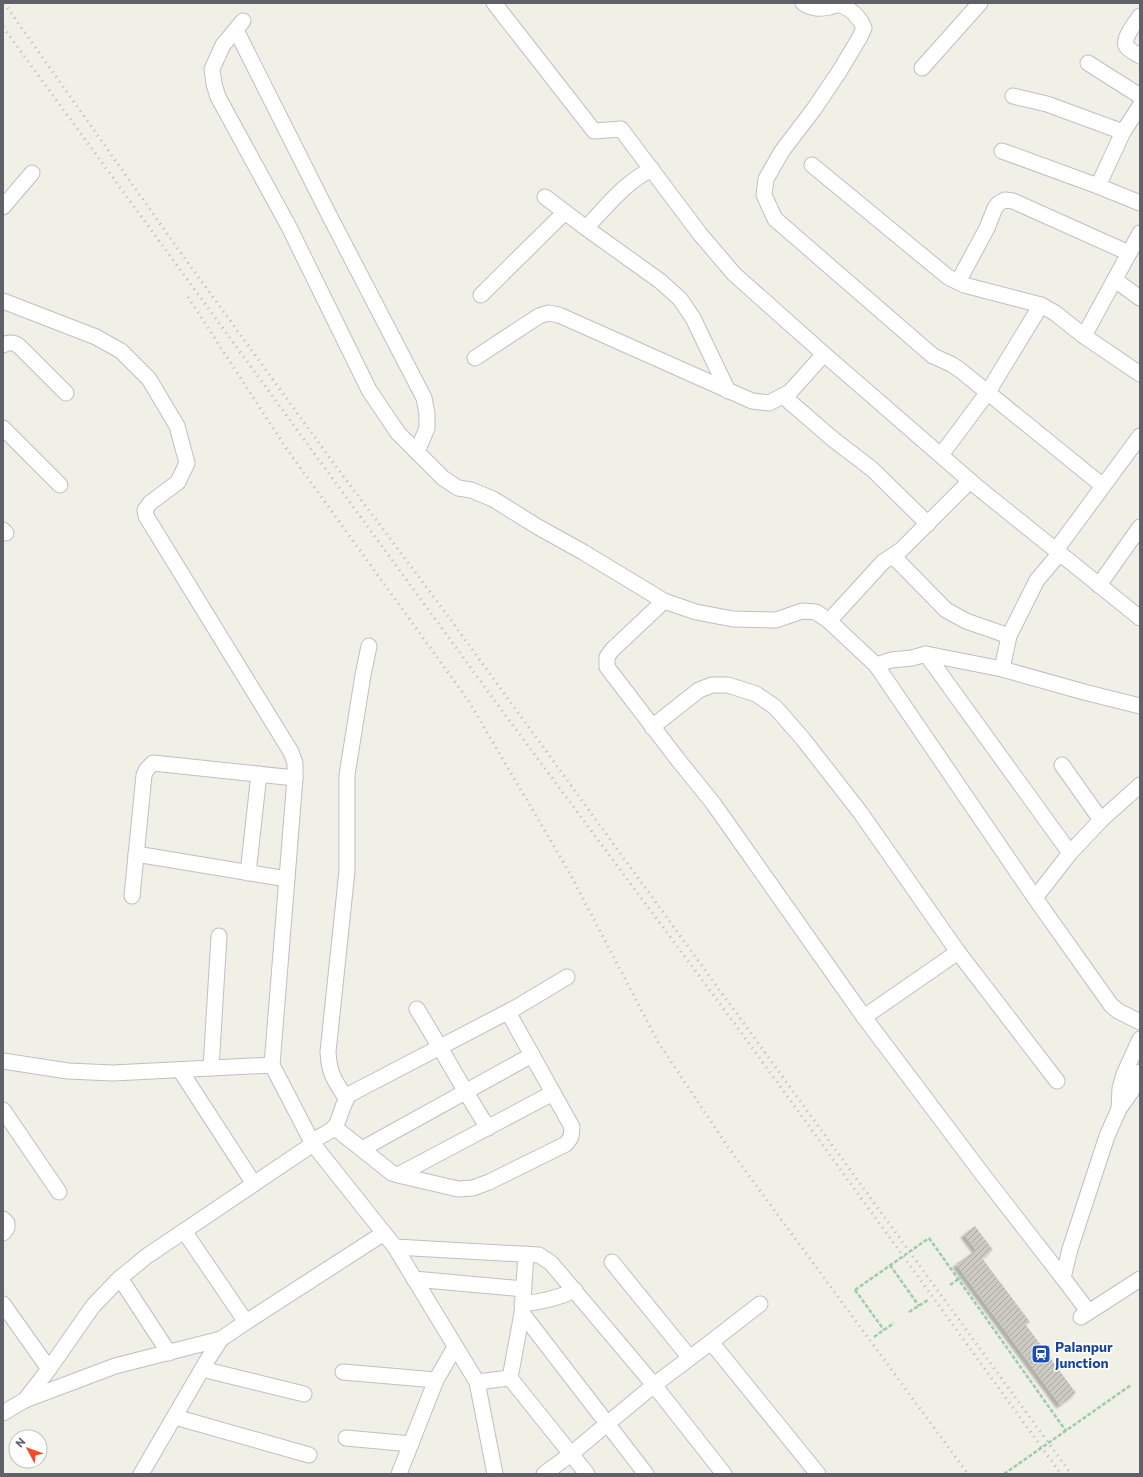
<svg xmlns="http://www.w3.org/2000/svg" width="1143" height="1477" font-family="Commissioner,sans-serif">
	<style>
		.building { fill: url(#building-hatch); filter: url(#shadow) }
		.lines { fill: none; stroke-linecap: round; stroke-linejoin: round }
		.street-casing { stroke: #bebfc6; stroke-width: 17 }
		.path { stroke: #9accad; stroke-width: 2.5; stroke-dasharray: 4 2; stroke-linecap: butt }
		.street { stroke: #fff; stroke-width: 15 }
		.rail { stroke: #b7b8b9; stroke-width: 3; stroke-dasharray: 1 5; stroke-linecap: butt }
		.path-bridge { stroke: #9accad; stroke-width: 2.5; stroke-dasharray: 4 2; stroke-linecap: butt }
		.labels { text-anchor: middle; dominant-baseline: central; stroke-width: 3; stroke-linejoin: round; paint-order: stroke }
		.transit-label { font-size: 14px; font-weight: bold; fill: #164399; stroke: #fff; text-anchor: start }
	</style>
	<defs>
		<pattern id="building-hatch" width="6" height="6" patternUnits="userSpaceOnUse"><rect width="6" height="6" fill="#cccac3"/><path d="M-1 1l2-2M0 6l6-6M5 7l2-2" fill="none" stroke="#a9a7a2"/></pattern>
		<filter id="shadow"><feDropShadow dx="-3.5" dy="3.5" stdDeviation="1" flood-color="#0004"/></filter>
	</defs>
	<rect width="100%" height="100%" fill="#f1f0e6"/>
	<polygon class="building" points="975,1226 993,1250 982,1258 1030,1322 1026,1325 1076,1393 1060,1405 956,1264 976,1250 964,1234"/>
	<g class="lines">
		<g class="street-casing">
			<g id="street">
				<polyline points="494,3 594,131 621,129 700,234 734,274 824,354 976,486 1140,618"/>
				<path d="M803,3c10,6 16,6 27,4 3,-1 6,-3 9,-2 11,2 21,13 25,23l-4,9 -21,35 -25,37 -32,42 -16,28 -2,16 11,24 158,137 18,8 9,6 143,116"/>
				<path d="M1140,16c-4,6 -19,24 -13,31 3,4 9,6 13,9"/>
				<polyline points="243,21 223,45 212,69 214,84 218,97 289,227 369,390 398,433 443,478 458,488 471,490 493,499 538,527 583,552 664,601 696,612 733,619 776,620 802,611 816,612 829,621 876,665"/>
				<polyline points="236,30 327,211 424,398 427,414 427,428 417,452"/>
				<polyline points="1088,63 1140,96"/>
				<polyline points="922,68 980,3"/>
				<polyline points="1013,96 1047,104 1123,132"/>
				<polyline points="1002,151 1098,186 1140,203"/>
				<polyline points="812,165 948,277 964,285 1041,305 1055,313 1084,336 1140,374"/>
				<polyline points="1098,186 1123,132 1140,106"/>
				<polyline points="545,197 586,228 660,281 680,299 693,318 728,391"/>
				<polyline points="3,207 32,173"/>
				<path d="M586,228c21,-22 38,-45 66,-59"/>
				<polyline points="1115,280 1140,298"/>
				<polyline points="958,282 987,228 995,208 999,203 1005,200 1013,201 1129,253"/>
				<polyline points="481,295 565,212"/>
				<polyline points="3,301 96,337 121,351 149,379 177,426 187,463 178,482 150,503 145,510 146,516 291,752 295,763 295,778 272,1065"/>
				<polyline points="1084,336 1140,233"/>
				<path d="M3,345c6,-3 10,-3 16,1l47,47"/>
				<polyline points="475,358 539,316 548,313 559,315 752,401 769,403 790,392 824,354"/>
				<polyline points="783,396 834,440 872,469 928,524"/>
				<polyline points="3,428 60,485"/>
				<polyline points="941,455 988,392 1041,305"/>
				<polyline points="3,530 6,533"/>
				<polyline points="1056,550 1140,436"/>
				<polyline points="893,556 946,610 966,621 1009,636"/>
				<polyline points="1099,585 1140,527"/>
				<polyline points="664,601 612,650 607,657 607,667 679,761 713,803 864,1017 983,1175 1063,1278"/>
				<polyline points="829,621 883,562 901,550 970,481"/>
				<polyline points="926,654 1070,853"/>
				<polyline points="1002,669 1009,636 1037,580 1060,553"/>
				<polyline points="1140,706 1084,692 1002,669 926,654 912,658 891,660 876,665 1035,898 1111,1005 1118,1011 1140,1022"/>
				<polyline points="652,727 699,690 712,685 728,685 756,694 775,707 803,739 860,812 958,952 1057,1081"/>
				<polyline points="1062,765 1101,820"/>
				<polyline points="136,854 287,879"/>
				<polyline points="248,873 259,774"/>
				<polyline points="132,896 144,775 147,769 153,763 295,778"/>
				<polyline points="1035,898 1070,853 1101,820 1140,785"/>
				<path d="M417,1009c24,39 46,80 71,119"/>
				<polyline points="864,1017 958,952"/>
				<polyline points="3,1061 68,1071 113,1073 272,1065 313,1144 395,1247 477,1382 495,1474"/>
				<polyline points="211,1068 219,936"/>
				<polyline points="180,1070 254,1184"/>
				<path d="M346,1098c-11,-17 -17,-24 -18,-46l19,-181v-96l16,-100 6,-29"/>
				<polyline points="1119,1109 1120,1088 1124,1074 1140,1039"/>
				<polyline points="3,1110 59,1192"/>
				<polyline points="334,1127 392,1173 398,1175 553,1093"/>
				<path d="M312,1141c6,-4 16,-8 22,-13 6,-6 7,-24 16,-34l167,-87 50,-30"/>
				<polyline points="362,1149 532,1055"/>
				<polyline points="398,1175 458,1189 473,1188 489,1182 566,1144 571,1137 572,1127 508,1012"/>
				<polyline points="3,1219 7,1223 7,1228 3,1233"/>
				<polyline points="184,1231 246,1322"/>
				<polyline points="395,1247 539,1255 551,1263 654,1385 711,1342 818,1474"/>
				<polyline points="612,1262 690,1358"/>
				<polyline points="120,1278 169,1353"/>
				<polyline points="414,1279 524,1289"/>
				<polyline points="3,1304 49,1369"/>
				<path d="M522,1304c19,-2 35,-5 53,-14"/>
				<polyline points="1088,1311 1063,1278 1070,1249 1107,1136 1119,1109 1131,1092 1140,1072"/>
				<polyline points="522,1313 646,1474"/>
				<polyline points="1081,1317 1140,1279"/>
				<polyline points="711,1342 760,1304"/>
				<polyline points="202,1369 304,1394"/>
				<polyline points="343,1372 436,1380"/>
				<polyline points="510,1378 587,1474"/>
				<polyline points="477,1382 510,1378 522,1313 526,1254"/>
				<polyline points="25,1400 115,1366 221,1339"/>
				<polyline points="3,1413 25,1400 49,1369 93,1306 120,1278 147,1256 313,1144"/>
				<polyline points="175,1417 309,1455"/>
				<polyline points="346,1438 411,1444"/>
				<polyline points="141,1474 208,1359 221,1339 246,1322 384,1233"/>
				<polyline points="399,1474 436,1380 455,1347"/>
				<polyline points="544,1474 571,1454 654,1385 724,1474"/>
			</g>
		</g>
		<g class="path">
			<polyline points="929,1238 1066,1431"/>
			<polyline points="890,1265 919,1306"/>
			<polyline points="950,1285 964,1275"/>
			<polyline points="855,1290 884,1330"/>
			<polyline points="909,1312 928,1300"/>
			<polyline points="874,1337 894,1323"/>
		</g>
		<use href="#street" class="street"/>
		<g class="rail">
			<polyline points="4,3 173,242 332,461 445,612 1071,1474"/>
			<polyline points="3,27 503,712 740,1031 1061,1474"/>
			<polyline points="188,297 286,448 468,700 568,870 658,1042 728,1147 968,1474"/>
		</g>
		<g class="path-bridge">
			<polyline points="855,1290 929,1238"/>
			<polyline points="1004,1474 1131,1385"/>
		</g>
	</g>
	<defs>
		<g id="station-square" transform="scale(1)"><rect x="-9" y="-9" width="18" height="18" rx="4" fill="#1a4fb4" stroke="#fff"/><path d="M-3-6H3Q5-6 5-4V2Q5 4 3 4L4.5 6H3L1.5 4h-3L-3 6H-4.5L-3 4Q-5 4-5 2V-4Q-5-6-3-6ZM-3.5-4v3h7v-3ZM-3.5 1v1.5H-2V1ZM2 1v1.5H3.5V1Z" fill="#fff"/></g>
	</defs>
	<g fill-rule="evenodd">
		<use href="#station-square" x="1041" y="1354"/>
	</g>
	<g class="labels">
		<g class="transit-label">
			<text x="1055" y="1346">Palanpur<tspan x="1055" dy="16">Junction</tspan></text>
		</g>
	</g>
	<rect width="1143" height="1477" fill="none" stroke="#5e6168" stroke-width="8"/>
	<g transform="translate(28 1449) rotate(311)"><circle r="19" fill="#ffffff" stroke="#bfc0c3"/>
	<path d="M0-3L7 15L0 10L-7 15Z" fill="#f64b28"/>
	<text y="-6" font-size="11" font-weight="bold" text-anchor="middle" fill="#5e6168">N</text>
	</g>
</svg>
